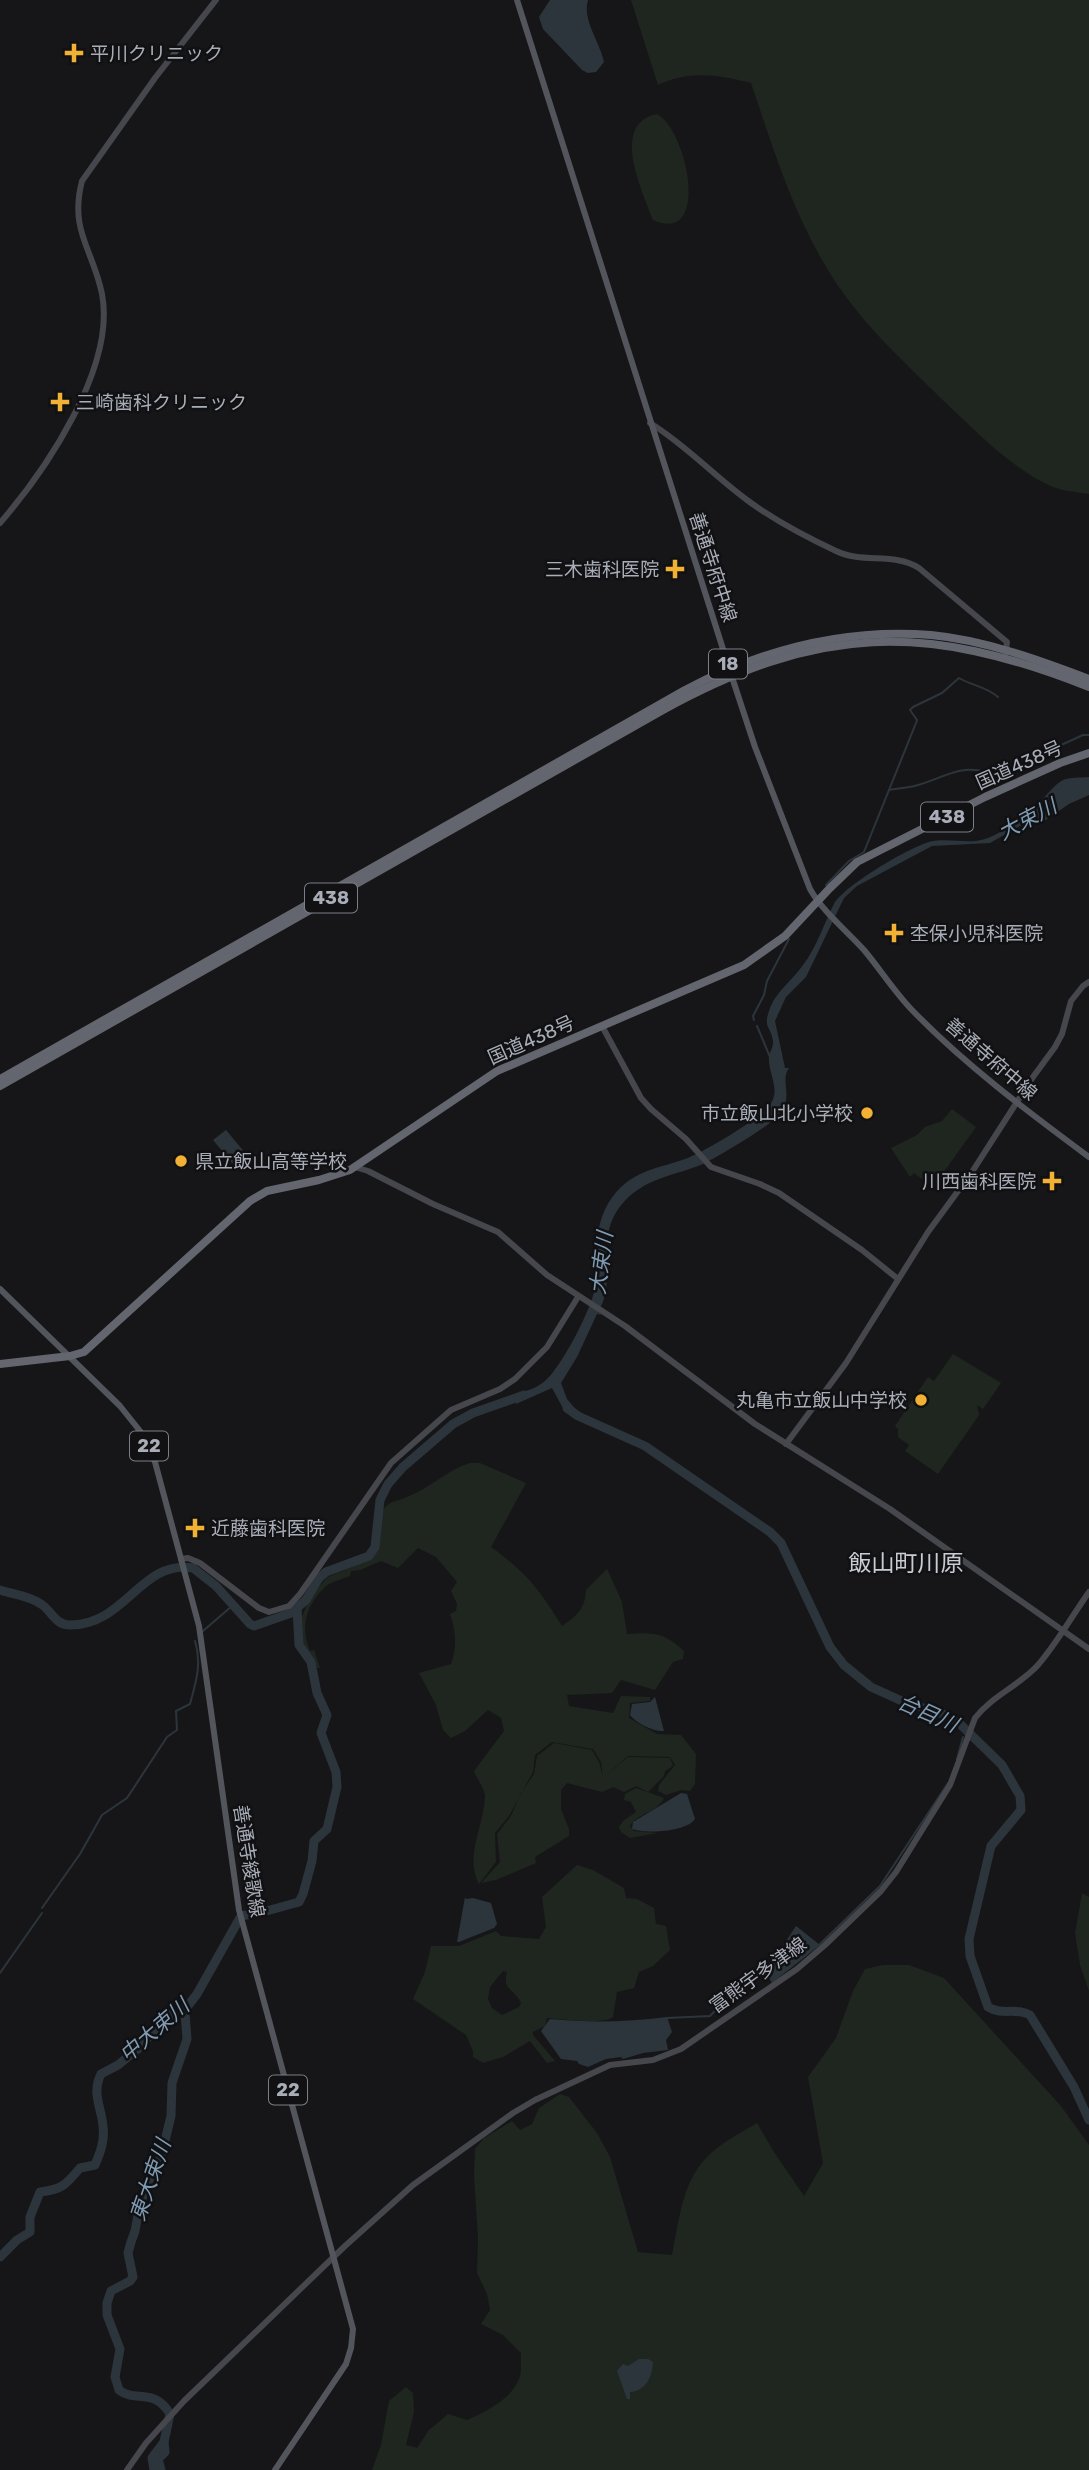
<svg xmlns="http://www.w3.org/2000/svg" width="1089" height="2470" font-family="Rubik,'Noto Sans JP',sans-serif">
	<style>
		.green { fill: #1e261f; fill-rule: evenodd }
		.water { fill: #2c353c }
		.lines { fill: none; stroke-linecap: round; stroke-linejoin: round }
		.stream { stroke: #2c353c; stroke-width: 2 }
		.river { stroke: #2c353c; stroke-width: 9 }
		.secondary { stroke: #45474d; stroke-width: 6 }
		.primary { stroke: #53555c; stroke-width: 6 }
		.highway { stroke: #63666e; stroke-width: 8 }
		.poi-dot { fill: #f2b134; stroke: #111113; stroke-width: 2.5 }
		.labels { text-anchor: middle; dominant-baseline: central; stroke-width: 5; stroke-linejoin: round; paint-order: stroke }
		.shield { fill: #111113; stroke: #7b7e86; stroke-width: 2 }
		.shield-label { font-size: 18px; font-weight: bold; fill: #a8adb8 }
		.poi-label { font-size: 19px; fill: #a8adb8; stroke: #111113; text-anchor: start }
		.street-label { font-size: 19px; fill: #a8adb8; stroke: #111113 }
		.water-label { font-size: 21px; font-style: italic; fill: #7f9bb3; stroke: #111113 }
		.quarter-label { font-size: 23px; fill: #c9ccd4; stroke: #111113 }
	</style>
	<rect width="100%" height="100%" fill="#161618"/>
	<g class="green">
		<path d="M631,0h458v494c-12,-2 -26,-3 -36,-7 -41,-18 -73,-52 -105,-82 -44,-43 -92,-86 -123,-140 -34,-57 -53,-120 -74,-182 -33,-8 -62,-13 -93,2z"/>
		<path d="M657,114c31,17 54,132 -4,106 -10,-28 -44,-96 4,-106z"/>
		<polygon points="952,1109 976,1127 933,1187 914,1173 910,1177 891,1148 917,1135 925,1127 942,1121"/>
		<polygon points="953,1354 1001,1383 983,1409 977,1405 979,1415 938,1474 905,1451 909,1445 898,1437 898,1429 895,1426 928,1377 934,1381"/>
		<path d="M470,1463h10l46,20 -35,64c36,26 48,42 71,79 15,-10 23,-17 24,-36l21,-21 15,33 5,32c25,-2 37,-2 57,17l-1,8 -10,3 -18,28 -34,-10 -9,13 -45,2 2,11 44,7 8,-17 29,1v4l-20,2 -1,15 28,16 24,1 15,19 -1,30 -5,7 -9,-1 -15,5 -8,-4 1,-6 16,-20 -5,-8 -42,-1 -24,21 24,-20 42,1 3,8 -8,5 -1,5 -16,16 -12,-6 -12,6 -11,-5 -11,5 -35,-9 -6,7v19l8,20v7l-34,21 1,6 -40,17 -15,3 19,-21 -3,-28 14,-18 9,-21 14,-21 3,-18 17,-13 38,7 7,12 4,15 -2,-15 -8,-13 -41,-7 -17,13 -2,17 -24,44 -14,17 1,29 -17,22c-15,-27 5,-58 6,-87 0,-8 -8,-18 -11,-26l30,-40 -3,-13 -13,-8 -23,21 -14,7 -8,-8 -7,-25 -17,-32 32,-9c6,-15 5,-34 -1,-50l6,-3 1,-7 -6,-13 6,-9 -21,-25 -18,-9 -20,20 -17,-7 -21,9 -9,1 -1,5c-8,3 -20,6 -26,12 -18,18 -24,39 -14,63l4,-1 6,18h-3c-3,-7 -9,-12 -13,-19 -13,-25 7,-55 24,-72 18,-8 49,-15 50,-37 0,-12 0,-21 6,-31 6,-9 15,-8 23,-12 23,-9 40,-27 63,-34z"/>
		<path d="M636,1788l28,10c-7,15 -27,15 -34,28l4,5 24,2 -28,5 -9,-6 -2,-5 4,-6 13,-9 -5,-10 -7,-2 1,-6z"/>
		<path d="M577,1865l16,5 31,18 2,10 11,1 17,9 2,16 10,2 4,24 -17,16 -14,6 -5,16 -17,4 -4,25c-10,8 -51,2 -66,1l-2,8 -12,6v3l22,26 -8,2 -17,-22 -27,16 -20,6 -10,-6v-6l-7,-16 -53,-36 12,-27 6,-26h28l37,-15 5,5 38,3 7,-12 -4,-30zM503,1971l4,1c-5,19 6,15 14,31l-2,4 -17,8 -10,-7 -4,-9 2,-12z"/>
		<polygon points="1082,1893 1089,1897 1089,1991 1080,1965 1075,1933"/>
		<path d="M883,1965h26l35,13 117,128 28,39v325h-717l9,-25 8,-44 17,-14 7,6 1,19 -8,33 11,3 12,-18 19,-16 19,6c18,-8 47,-22 53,-44 2,-6 0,-16 1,-23l-18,-18 -22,-11 9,-14 -3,-16 -10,-21 1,-34 -4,-64 1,-26 9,-11 28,-17 8,9 12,-6 7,-16 21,-14 9,3 28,36 13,24 28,95 34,3c7,-34 10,-73 35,-98 13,-14 34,-24 50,-34l17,29 30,44 19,-33 -15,-86 28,-39 17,-47 12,-22z"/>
	</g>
	<g class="water">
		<path d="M550,0h38c-6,20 12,42 16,62l-8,10 -8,1 -6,-3 -39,-41 -4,-12z"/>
		<path d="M1089,777v18l-20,9 -29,20 -8,-5 -42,24 -58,3 -75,40 -13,12 -38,79 -20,20 -11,24 10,47h4c-7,9 -1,21 -3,32 -1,6 -10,17 -14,21 -8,8 -58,38 -69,43 -29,12 -59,14 -81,40 -30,36 -3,74 -24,108l4,3 -5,-1 -20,43 -16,26 6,16 11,13 -5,6 -9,-8 -12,-22 -36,16 -2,-9c10,-4 23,-6 32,-15 17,-15 54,-85 51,-107 -2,-22 -1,-50 12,-71 20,-31 44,-32 76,-43 19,-7 71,-38 84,-53 12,-14 1,-29 0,-45 -1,-8 5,-13 4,-20 -2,-15 -10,-12 -4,-30 6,-19 23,-30 34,-46 14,-18 21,-42 31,-61 10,-18 71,-54 92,-61 20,-7 43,3 62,-5 19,-8 38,-22 52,-36 7,-7 14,-17 23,-22 7,-3 18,-2 26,-3z"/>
		<polygon points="226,1130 246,1154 233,1164 213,1140"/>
		<path d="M655,1697l9,34c-10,1 -28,-8 -34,-16l2,-11 18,-2z"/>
		<path d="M681,1793l6,1 8,25c-9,13 -49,15 -63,10l1,-7z"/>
		<polygon points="465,1897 466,1899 473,1898 491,1903 497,1924 494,1928 459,1942 457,1942"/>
		<polygon points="796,1926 820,1945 772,1983 764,1969 773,1961"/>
		<path d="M667,2017l5,15 -6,8 2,10 -25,3 -20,6 -2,-2 -15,2 -18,8 -9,-3 -2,-3 -16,-2 -20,-28 9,-12c40,4 77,3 117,-2z"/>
		<path d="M639,2359h9l5,3c-1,15 -7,29 -23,30v7h-3l-10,-28 6,-7 5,2z"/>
	</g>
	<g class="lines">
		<g class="stream">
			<polyline points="1035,757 1083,735 1089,735"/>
			<path d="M889,790c10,-2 20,-2 29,-5 23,-6 42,-21 67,-13"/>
			<path d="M826,885l23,-24 15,-9 52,-129 1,-3 -7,-10 3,-3 29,-14 17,-15c14,8 28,9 39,19"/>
			<polyline points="754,1020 753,1016 764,995 767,981 789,939"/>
			<polyline points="757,1026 770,1057"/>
			<polyline points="203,1631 232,1606"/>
			<polyline points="964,1732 964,1728"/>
			<polyline points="957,1759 963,1737"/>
			<path d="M42,1908l38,-54 22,-39 25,-17 40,-61 10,-7 -1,-19 14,-7c6,-22 12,-41 5,-63"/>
			<polyline points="819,1945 880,1886 948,1783"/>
			<polyline points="0,1973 42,1913"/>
			<polyline points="667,2018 710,2016 734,1991 765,1970"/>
		</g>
		<g class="river">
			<path d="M567,1408l11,8 67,30 125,86 11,11 49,104 14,18 27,22 33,15 39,12 17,10 42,41 18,31 1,14 -30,36 -22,93 1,17 18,51c14,9 29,0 42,8l44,72 15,33"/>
			<path d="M0,1590c12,4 30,6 41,14 11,7 14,21 29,21 56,0 71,-66 123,-57l23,18 34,38 4,2 37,-13 15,-13 13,-22 7,-6 43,-16 6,-9 5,-47 8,-16 15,-17 50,-43 20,-11 51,-18"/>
			<path d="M0,2257l17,-17 13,-8v-15l10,-25c21,-2 26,-7 40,-24l15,-3c5,-12 10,-24 8,-38 -1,-19 -12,-33 -2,-53l17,-9 21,-17 20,-23 15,-13 13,-5 10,-13 44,-78 22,-4 36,-10 4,-8 9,-33 2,-20 13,-12 10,-42 -1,-15 -15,-39 6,-18 -10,-22 -6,-31 -12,-17 -2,-37"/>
			<path d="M154,2470l-2,-12 12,-16 6,-28c-16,-27 -35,-11 -51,-24l-4,-13 5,-28 -13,-34v-12l4,-12 19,-10 3,-4 -5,-24 3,-11 4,-11 5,-27 11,-29 10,-18 10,-41 1,-33 15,-44 -2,-26 2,-6"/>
			<polyline points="161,2470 158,2459 165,2452 164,2442"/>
		</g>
		<g class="secondary">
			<path d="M650,423c36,22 64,53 97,77 27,20 59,37 89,51 27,13 58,1 83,17l88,74 -2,16"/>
			<path d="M0,523c46,-53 116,-156 102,-229 -9,-45 -33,-63 -20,-113l73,-103 61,-78"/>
			<polyline points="602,1026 641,1098 651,1109 686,1139 711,1167 760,1184 779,1193 862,1250 898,1279"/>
			<polyline points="355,1167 368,1171 433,1204 498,1232 547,1275 625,1326 755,1424 890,1509 1089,1649"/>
			<polyline points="786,1444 846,1363 928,1232 972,1172 1033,1077 1055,1047 1062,1034 1071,1001 1083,986 1089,982"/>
			<polyline points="181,1559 188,1558 200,1563 259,1608 269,1612 289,1606 300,1594 391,1463 451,1410 500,1389 515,1379 547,1347 578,1297"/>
			<path d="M127,2470l19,-27 38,-42 161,-155 68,-61 100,-72 22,-13 75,-35 43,-5 28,-11 116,-80 28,-24 56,-54 15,-19 54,-87 25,-67c17,-22 45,-33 63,-53 19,-22 34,-49 51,-73"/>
		</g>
		<g class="primary">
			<path d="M517,0l212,668 26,79 55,142c13,23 36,41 54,61 16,19 29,40 47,59 53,55 116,102 178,148"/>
			<polyline points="0,1289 120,1406 144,1436 155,1462 199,1626 239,1910 353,2329 351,2348 346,2364 275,2470"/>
		</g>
		<g class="highway">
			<path d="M0,1079l685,-389c76,-40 159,-62 246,-55 53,5 108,25 158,44"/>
			<path d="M0,1086l663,-376c155,-85 262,-88 426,-23"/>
			<polyline points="0,1364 70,1356 84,1352 250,1201 267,1191 319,1180 350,1170 497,1071 744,965 785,936 830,888 857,862 985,797 1060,763 1089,753"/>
		</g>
	</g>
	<g class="poi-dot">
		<path d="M70.5 42.5h7v7h7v7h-7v7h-7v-7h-7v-7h7z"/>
		<path d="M56.5 391.5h7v7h7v7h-7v7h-7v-7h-7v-7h7z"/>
		<path d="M671.5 558.5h7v7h7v7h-7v7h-7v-7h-7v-7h7z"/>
		<path d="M890.5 922.5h7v7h7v7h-7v7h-7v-7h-7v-7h7z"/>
		<circle cx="867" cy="1113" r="7"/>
		<circle cx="181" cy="1161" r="7"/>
		<path d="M1048.5 1170.5h7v7h7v7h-7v7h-7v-7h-7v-7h7z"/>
		<circle cx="921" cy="1400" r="7"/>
		<path d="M191.5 1517.5h7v7h7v7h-7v7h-7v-7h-7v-7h7z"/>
	</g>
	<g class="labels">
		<g class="shield">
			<rect x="709" y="649.5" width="38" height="29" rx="5"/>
			<rect x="921" y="802.5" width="52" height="29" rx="5"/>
			<rect x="305" y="883.5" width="52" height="29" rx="5"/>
			<rect x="130" y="1431.5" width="38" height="29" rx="5"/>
			<rect x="269" y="2075.5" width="38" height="29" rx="5"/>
		</g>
		<g class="shield-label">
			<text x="728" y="664">18</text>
			<text x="947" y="817">438</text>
			<text x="331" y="898">438</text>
			<text x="149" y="1446">22</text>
			<text x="288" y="2090">22</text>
		</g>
		<g class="poi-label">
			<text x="90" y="53">平川クリニック</text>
			<text x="76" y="402">三崎歯科クリニック</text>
			<text x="659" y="569" text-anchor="end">三木歯科医院</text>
			<text x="910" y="933">杢保小児科医院</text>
			<text x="853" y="1113" text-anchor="end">市立飯山北小学校</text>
			<text x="195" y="1161">県立飯山高等学校</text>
			<text x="1036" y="1181" text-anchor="end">川西歯科医院</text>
			<text x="907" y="1400" text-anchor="end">丸亀市立飯山中学校</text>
			<text x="211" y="1528">近藤歯科医院</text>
		</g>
		<g class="street-label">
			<text transform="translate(713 567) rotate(72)">善通寺府中線</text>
			<text transform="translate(1019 765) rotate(-24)">国道438号</text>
			<text transform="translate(531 1040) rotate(-24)">国道438号</text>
			<text transform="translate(991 1059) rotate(41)">善通寺府中線</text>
			<text transform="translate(249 1861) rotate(81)">善通寺綾歌線</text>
			<text transform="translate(758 1975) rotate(-36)">富熊宇多津線</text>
		</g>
		<g class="water-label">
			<text transform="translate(1027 819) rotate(-28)">大束川</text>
			<text transform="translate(601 1263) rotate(-83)">大束川</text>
			<text transform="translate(928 1713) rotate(24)">台目川</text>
			<text transform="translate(154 2030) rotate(-41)">中大束川</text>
			<text transform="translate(150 2180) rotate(-71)">東大束川</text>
		</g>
		<g class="quarter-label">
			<text x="906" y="1563">飯山町川原</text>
		</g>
	</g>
</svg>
